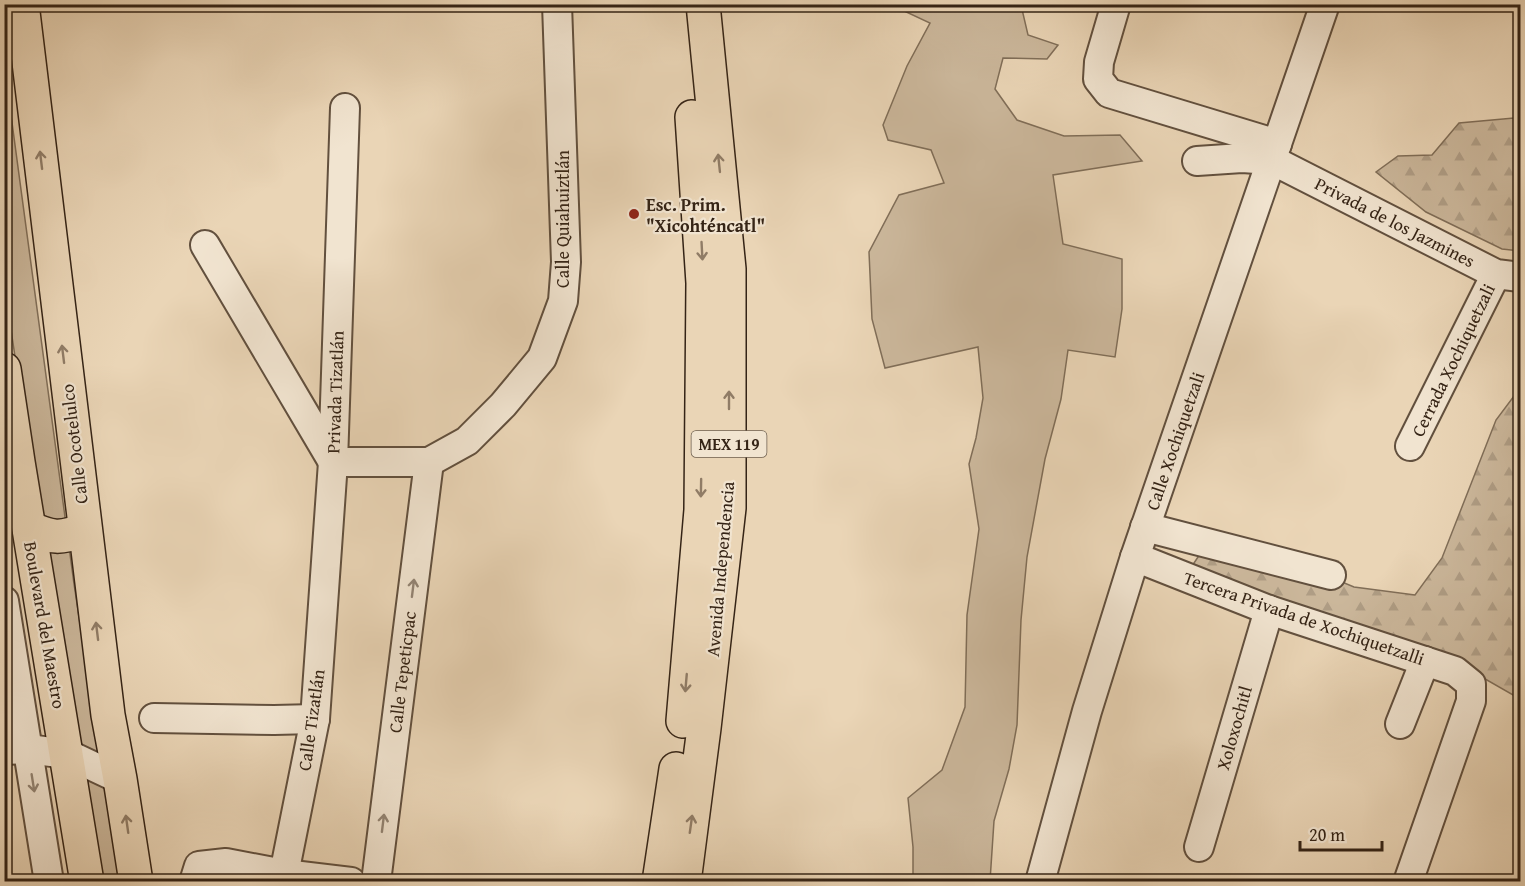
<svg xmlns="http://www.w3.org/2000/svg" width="1525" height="886" font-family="'Gentium Book Plus',serif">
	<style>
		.green { fill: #cbb79b; stroke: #806e58; stroke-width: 1.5 }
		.forest { fill: url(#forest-firs); stroke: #806e58; stroke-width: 1.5 }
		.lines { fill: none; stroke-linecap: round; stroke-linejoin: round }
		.minor-casing { stroke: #62503e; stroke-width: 32 }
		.major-casing { stroke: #352416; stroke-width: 36 }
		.minor { stroke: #f1e4d0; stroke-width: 28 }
		.major { stroke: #ead5b6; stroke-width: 33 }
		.oneway { stroke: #907c66 }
		.oneway2 { stroke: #938473 }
		.poi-dot { fill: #8f2418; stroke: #f1e4d0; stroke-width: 2 }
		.labels { text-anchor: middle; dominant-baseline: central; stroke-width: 4.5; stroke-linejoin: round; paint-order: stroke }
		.shield { fill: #f1e4d0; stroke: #6d5e4e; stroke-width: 1.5 }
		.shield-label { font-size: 16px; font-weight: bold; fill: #352416 }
		.poi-label { font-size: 18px; font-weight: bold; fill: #352416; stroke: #f1e4d0; text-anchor: start }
		.street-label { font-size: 18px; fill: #352416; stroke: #f1e4d0 }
	</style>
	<defs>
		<pattern id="forest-firs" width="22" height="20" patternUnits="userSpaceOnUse" patternTransform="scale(1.5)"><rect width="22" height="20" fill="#cbb79b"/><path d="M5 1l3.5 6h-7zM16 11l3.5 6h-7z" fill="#af9d85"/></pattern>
	</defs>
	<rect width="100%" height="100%" fill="#ead5b6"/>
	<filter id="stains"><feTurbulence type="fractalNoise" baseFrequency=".00333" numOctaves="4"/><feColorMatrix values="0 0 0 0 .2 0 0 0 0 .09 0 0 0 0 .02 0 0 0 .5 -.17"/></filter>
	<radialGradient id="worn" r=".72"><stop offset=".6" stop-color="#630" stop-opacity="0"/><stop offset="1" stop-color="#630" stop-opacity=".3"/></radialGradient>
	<g class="green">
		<polygon points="880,5 1021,5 1028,35 1058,45 1047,59 1003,58 995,89 1017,120 1064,136 1120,135 1142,161 1053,175 1063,244 1122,259 1122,309 1115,357 1068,350 1061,399 1045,459 1027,557 1021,620 1017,725 1009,769 994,821 990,881 913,881 913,847 908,798 942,770 965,707 967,615 979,529 969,464 976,438 983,398 978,347 885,368 872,319 869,252 899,195 944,183 931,150 888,140 883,125 907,66 930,23 900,9"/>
		<polygon points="4,63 74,584 119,881 94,881 5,290"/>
	</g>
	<g class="forest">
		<polygon points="1514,118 1520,121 1520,251 1502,249 1426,212 1376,172 1398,156 1432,155 1459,123"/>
		<polygon points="1520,388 1520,699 1459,664 1324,624 1192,566 1206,545 1250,544 1354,587 1415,595 1442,558 1496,420"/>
	</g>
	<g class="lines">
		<g class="minor-casing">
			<g id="minor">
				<polyline points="1116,4 1099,62 1098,79 1109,93 1277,144"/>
				<polyline points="1197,161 1242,158 1272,160 1496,274 1520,277"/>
				<polyline points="205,245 333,462"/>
				<polyline points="1410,446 1496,274"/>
				<polyline points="333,462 429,462 467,441 503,405 542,358 563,301 566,262 557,4"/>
				<polyline points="1145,527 1331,575"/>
				<polyline points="1135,557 1269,610 1455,671 1471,684 1471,701 1408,882"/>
				<polyline points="4,601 49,882"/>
				<polyline points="154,718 274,720 315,719"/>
				<polyline points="1400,724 1425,661"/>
				<polyline points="4,750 28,749 67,754 120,779"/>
				<polyline points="1199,847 1269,610"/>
				<polyline points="284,874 315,719 333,462 345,108"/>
				<polyline points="194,882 199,866 226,863 284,874 351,882"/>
				<polyline points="376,882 429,462"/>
				<polyline points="1040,882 1087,711 1135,557 1325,4"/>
			</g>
		</g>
		<g class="major-casing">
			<g id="major">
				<polyline points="22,4 108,715 120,779 136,882"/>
				<polyline points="4,369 18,462 87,882"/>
				<path d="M29,528c23,10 31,11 55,2"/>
				<polyline points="683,721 701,510 703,283 692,117"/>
				<polyline points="659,882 676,769"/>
				<polyline points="684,882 704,728 729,508 729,269 703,4"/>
			</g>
		</g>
		<use href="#minor" class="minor"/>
		<use href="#major" class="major"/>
	</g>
	<defs><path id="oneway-shaft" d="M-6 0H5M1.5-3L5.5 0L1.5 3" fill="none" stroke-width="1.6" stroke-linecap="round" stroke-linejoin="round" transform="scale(1.5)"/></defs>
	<g class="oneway">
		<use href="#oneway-shaft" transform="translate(41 160) rotate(-97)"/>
		<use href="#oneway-shaft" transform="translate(719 163) rotate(-96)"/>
		<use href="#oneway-shaft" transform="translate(702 251) rotate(87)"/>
		<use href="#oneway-shaft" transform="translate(63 354) rotate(-97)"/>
		<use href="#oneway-shaft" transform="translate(729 400) rotate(-90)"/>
		<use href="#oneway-shaft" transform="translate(701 488) rotate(91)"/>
		<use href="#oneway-shaft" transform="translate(97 631) rotate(-97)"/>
		<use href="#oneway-shaft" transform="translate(686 683) rotate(95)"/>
		<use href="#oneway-shaft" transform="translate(127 824) rotate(-98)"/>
		<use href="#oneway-shaft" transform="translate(691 824) rotate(-82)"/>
	</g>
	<g class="oneway2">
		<use href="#oneway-shaft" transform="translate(413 588) rotate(-83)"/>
		<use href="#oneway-shaft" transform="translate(33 783) rotate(81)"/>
		<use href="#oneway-shaft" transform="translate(383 823) rotate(-83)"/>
	</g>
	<circle class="poi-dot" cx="634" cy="214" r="6"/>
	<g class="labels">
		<rect class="shield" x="691.5" y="431" width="75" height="26" rx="4.5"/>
		<g class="shield-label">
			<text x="729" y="444">MEX 119</text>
		</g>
		<g class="poi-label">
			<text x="646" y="204">Esc. Prim.<tspan x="646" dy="21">"Xicohténcatl"</tspan></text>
		</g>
		<g class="street-label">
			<text transform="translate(562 219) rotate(-90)">Calle Quiahuiztlán</text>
			<text transform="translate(1395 222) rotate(27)">Privada de los Jazmines</text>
			<text transform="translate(1453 360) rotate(-64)">Cerrada Xochiquetzali</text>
			<text transform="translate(335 392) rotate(-88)">Privada Tizatlán</text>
			<text transform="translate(1175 441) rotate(-71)">Calle Xochiquetzali</text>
			<text transform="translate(74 444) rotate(-97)">Calle Ocotelulco</text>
			<text transform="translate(720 569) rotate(-85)">Avenida Independencia</text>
			<text transform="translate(1304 618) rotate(19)">Tercera Privada de Xochiquetzalli</text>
			<text transform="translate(45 625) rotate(80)">Boulevard del Maestro</text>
			<text transform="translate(402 672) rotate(-83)">Calle Tepeticpac</text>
			<text transform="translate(311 720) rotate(-82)">Calle Tizatlán</text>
			<text transform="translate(1234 728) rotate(-74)">Xoloxochitl</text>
		</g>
	</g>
	<rect width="1525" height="886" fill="none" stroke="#ead5b6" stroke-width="24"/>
	<rect x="6" y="6" width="1513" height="874" fill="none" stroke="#352416" stroke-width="3"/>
	<rect x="12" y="12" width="1501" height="862" fill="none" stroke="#352416" stroke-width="1.5"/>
	<path d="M1300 841v9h82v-9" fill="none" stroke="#352416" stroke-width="3"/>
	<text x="1309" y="841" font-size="18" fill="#352416" stroke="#f1e4d0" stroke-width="4.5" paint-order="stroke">20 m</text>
	<rect width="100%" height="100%" filter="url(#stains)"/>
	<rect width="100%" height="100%" fill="url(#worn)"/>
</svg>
